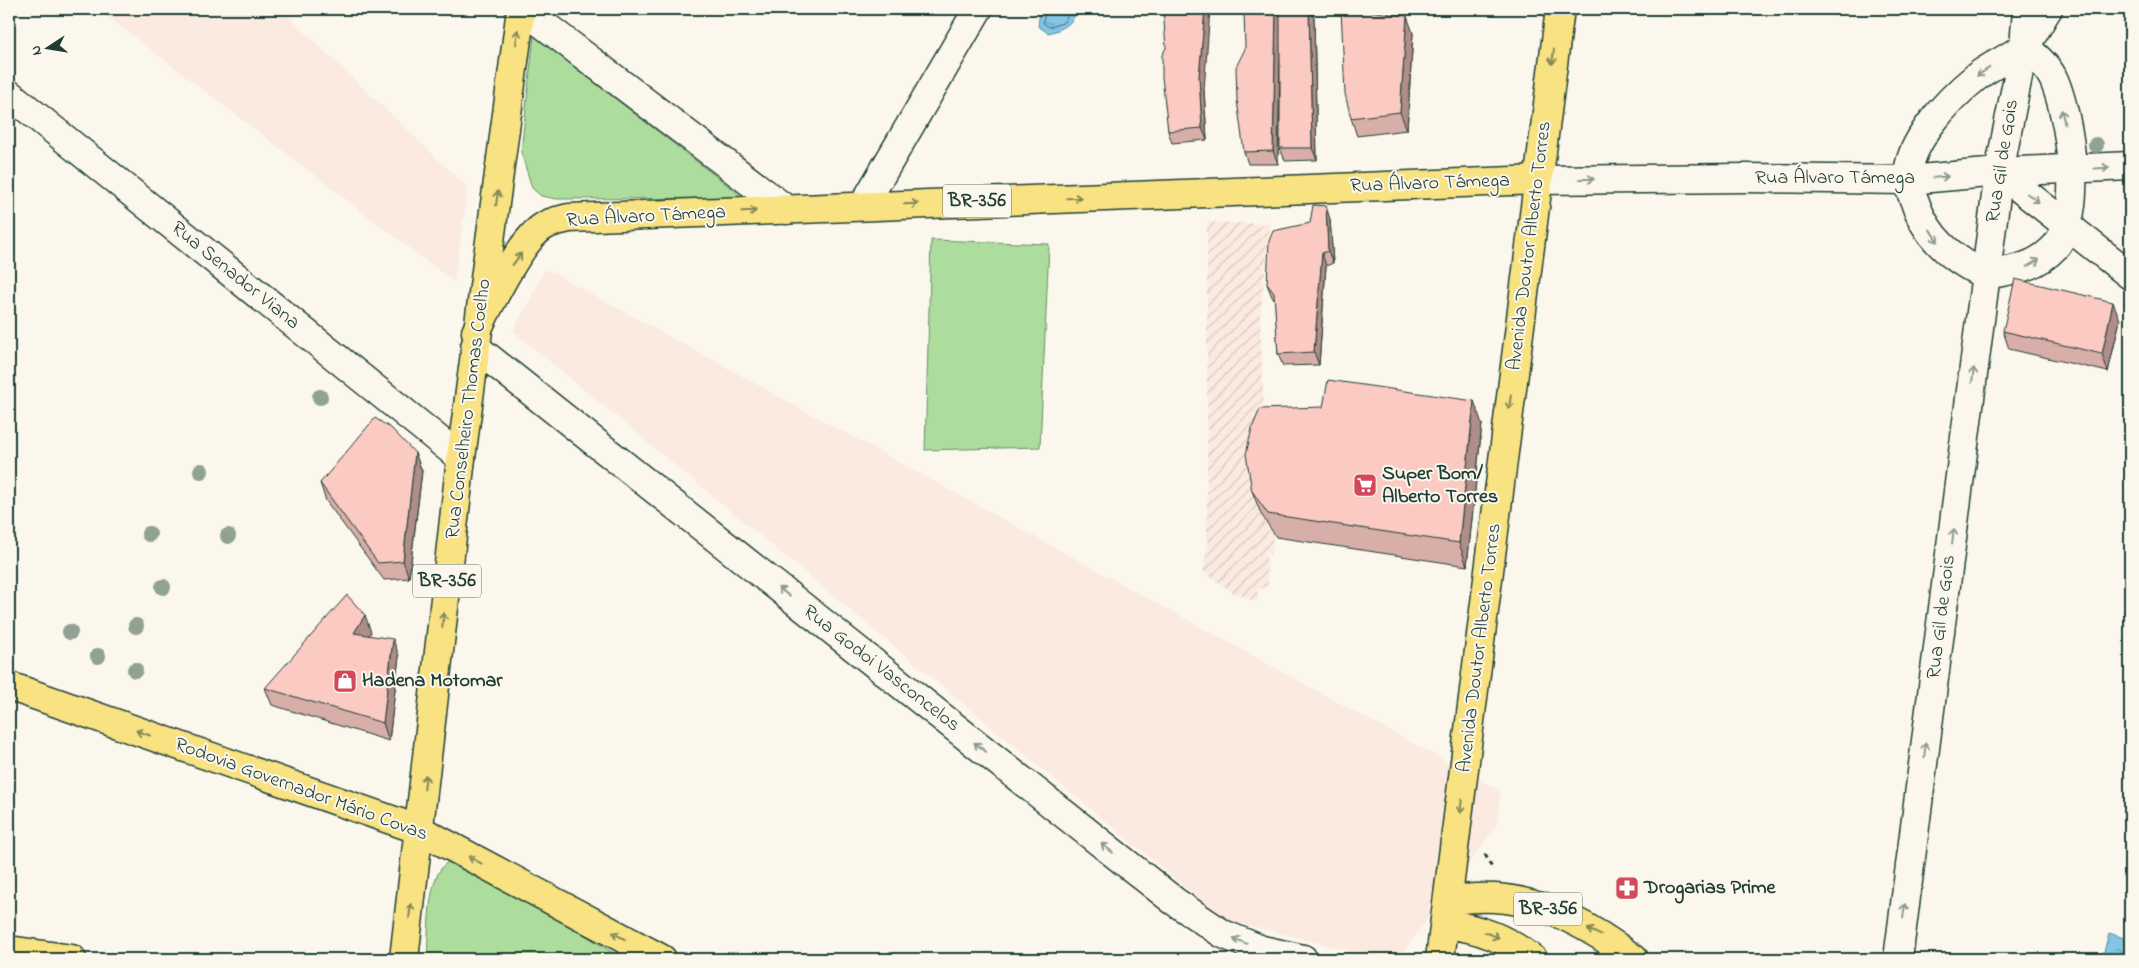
<svg xmlns="http://www.w3.org/2000/svg" width="2139" height="968" font-family="'Indie Flower',sans-serif">
	<style>
		.built { fill: #fbeae0 }
		.industrial { fill: url(#industrial-furrows) }
		.park { fill: #addd9c; stroke: #668d68 }
		.water { fill: url(#water-ripples); stroke: #5c8e9e }
		.lines { fill: none; stroke-linecap: round; stroke-linejoin: round }
		.shore { stroke: #47737a; stroke-width: 1 }
		.minor-casing { stroke: #1f3d34; stroke-width: 31 }
		.major-casing { stroke: #1f3d34; stroke-width: 31 }
		.highway-casing { stroke: #1f3d34; stroke-width: 31 }
		.path { stroke: #1f3d34; stroke-width: 3; stroke-dasharray: 5 4; stroke-linecap: butt }
		.minor { stroke: #fbf7ec; stroke-width: 28 }
		.major { stroke: #f8e281; stroke-width: 28 }
		.highway { stroke: #f8e281; stroke-width: 28 }
		.tree { fill: #91a292 }
		.wall { fill: #d7aea8; stroke: #1f3d34 }
		.shaded-wall { fill: #af8d88; stroke: #1f3d34 }
		.building { fill: #facac3; stroke: #1f3d34 }
		.oneway { stroke: #818757 }
		.oneway2 { stroke: #8d9a90 }
		.labels { text-anchor: middle; dominant-baseline: central; stroke-width: 4; stroke-linejoin: round; paint-order: stroke }
		.shield { fill: #fbf7ec; stroke: #61756b; stroke-width: 1 }
		.shield-label { font-size: 19px; font-weight: bold; fill: #1f3d34 }
		.street-label { font-size: 20px; fill: #1f3d34; stroke: #fbf7ec }
		.poi-label { font-size: 20px; font-weight: bold; fill: #1f3d34; stroke: #fbf7ec; text-anchor: start }
	</style>
	<defs>
		<pattern id="industrial-furrows" width="10" height="10" patternUnits="userSpaceOnUse" patternTransform="scale(1.25)"><rect width="10" height="10" fill="#fbeae0"/><path d="M-1 1l2-2M0 10L10 0M9 11l2-2" fill="none" stroke="#d7cac1"/></pattern>
		<pattern id="water-ripples" width="26" height="14" patternUnits="userSpaceOnUse" patternTransform="scale(1.25)"><rect width="26" height="14" fill="#84c4e4"/><path d="M2 4q2-2 4 0t4 0M15 11q2-2 4 0t4 0" fill="none" stroke="#6ba0ba"/></pattern>
	</defs>
	<rect width="100%" height="100%" fill="#fbf7ec"/>
	<filter id="ink" filterUnits="userSpaceOnUse"><feTurbulence type="fractalNoise" baseFrequency=".02" numOctaves="2"/><feDisplacementMap in="SourceGraphic" scale="10" xChannelSelector="R" yChannelSelector="G"/><feConvolveMatrix kernelMatrix="1 2 1 2 8 2 1 2 1" color-interpolation-filters="sRGB"/></filter>
	<g filter="url(#ink)">
		<g class="built">
			<polygon points="98,9 281,9 468,188 454,282"/>
			<polygon points="546,269 1500,791 1497,825 1398,959 1384,959 1225,920 513,331"/>
		</g>
		<polygon class="industrial" points="1207,222 1270,224 1260,316 1264,415 1252,490 1265,523 1273,536 1271,555 1266,553 1268,586 1258,589 1257,602 1232,592 1203,571 1207,548"/>
		<g class="park">
			<polygon points="534,36 744,198 557,199 541,196 532,188 521,152"/>
			<polygon points="931,240 1049,244 1040,447 925,450"/>
			<path d="M463,858l160,101h-196c2,-24 -1,-84 21,-97 4,-3 11,-3 15,-4z"/>
		</g>
		<g class="water">
			<path d="M1040,9h37c-3,15 -15,21 -29,24l-10,-7z"/>
			<polygon points="2109,933 2130,940 2130,959 2102,959"/>
		</g>
		<g class="lines">
			<polyline class="shore" points="1045,9 1043,23 1049,27 1063,23 1072,9"/>
			<g class="minor-casing">
				<g id="minor">
					<polyline points="523,9 787,210"/>
					<polyline points="9,94 461,458"/>
					<polyline points="1999,172 2130,275"/>
					<polyline points="1538,180 1746,178 1908,180 1999,172 2130,166"/>
					<polyline points="863,206 978,9"/>
					<path d="M1986,275c-31,-14 -58,-36 -70,-70 -2,-7 -8,-17 -8,-25 -2,-36 41,-81 67,-102 14,-12 34,-19 48,-31 10,-9 17,-27 25,-38"/>
					<path d="M1986,275c27,-5 49,-7 69,-28 30,-33 15,-129 -1,-167 -6,-14 -19,-24 -30,-34"/>
					<polyline points="475,347 1174,901 1223,934 1262,950 1303,959"/>
					<polyline points="1898,959 1999,172 2024,46 2027,9"/>
				</g>
			</g>
			<g class="major-casing">
				<g id="major">
					<path d="M476,332c13,-26 45,-95 70,-107 7,-4 16,-5 23,-7l969,-38"/>
					<path d="M1449,900c15,-1 31,-3 46,-2 52,3 99,31 139,61"/>
					<path d="M1446,924c36,5 58,14 87,35"/>
					<polyline points="404,959 461,458 521,9"/>
					<polyline points="1440,959 1560,9"/>
				</g>
			</g>
			<g class="highway-casing">
				<g id="highway">
					<polyline points="9,686 420,830 662,959"/>
					<polyline points="9,950 72,959"/>
				</g>
			</g>
			<polyline class="path" points="1485,854 1492,868"/>
			<use href="#minor" class="minor"/>
			<use href="#major" class="major"/>
			<use href="#highway" class="highway"/>
		</g>
		<g class="tree">
			<circle cx="2096" cy="145" r="8"/>
			<circle cx="320" cy="397" r="8"/>
			<circle cx="201" cy="471" r="8"/>
			<circle cx="149" cy="534" r="8"/>
			<circle cx="228" cy="536" r="8"/>
			<circle cx="163" cy="587" r="8"/>
			<circle cx="136" cy="626" r="8"/>
			<circle cx="70" cy="632" r="8"/>
			<circle cx="98" cy="656" r="8"/>
			<circle cx="135" cy="670" r="8"/>
		</g>
		<g class="wall">
			<polygon points="1278,9 1280,16 1280,9 1310,9 1314,18 1317,160 1285,161 1280,148 1280,42 1278,164 1248,164 1244,152"/>
			<polygon points="1413,33 1407,130 1357,136 1351,118"/>
			<polygon points="1166,48 1204,90 1207,140 1172,143 1168,131"/>
			<polygon points="1330,219 1333,263 1326,266 1319,365 1283,366 1278,354 1275,300 1272,297 1267,284"/>
			<polygon points="2120,320 2108,372 2009,349 2003,331"/>
			<polygon points="1482,424 1467,566 1276,537 1261,514 1252,491"/>
			<polygon points="415,453 422,471 409,578 384,580 326,501 320,483"/>
			<polygon points="371,632 369,635 399,656 389,741 272,705 265,688"/>
		</g>
		<g class="shaded-wall">
			<polygon points="1205,9 1210,9 1204,90 1207,140 1202,128 1199,77"/>
			<polygon points="1276,9 1278,9 1281,17 1278,164 1273,151"/>
			<polygon points="1309,9 1310,9 1314,18 1317,160 1312,148"/>
			<polygon points="1407,16 1413,33 1407,130 1400,112"/>
			<polygon points="1326,206 1330,219 1333,263 1328,251"/>
			<polygon points="1322,253 1326,266 1319,365 1314,352"/>
			<polygon points="2113,302 2120,320 2108,372 2102,354"/>
			<polygon points="1474,401 1482,424 1467,566 1459,543"/>
			<polygon points="415,453 422,471 409,578 403,561"/>
			<polygon points="365,615 371,632 360,651 354,633"/>
			<polygon points="393,639 399,656 389,741 383,723"/>
		</g>
		<g class="building">
			<polygon points="1163,9 1179,10 1181,9 1205,9 1199,77 1202,128 1168,131 1162,77 1162,55 1166,48"/>
			<polygon points="1244,9 1276,9 1273,151 1244,152 1237,100 1236,67 1245,49"/>
			<polygon points="1280,9 1309,9 1312,148 1280,148"/>
			<polygon points="1341,9 1352,9 1407,16 1400,112 1351,118 1345,94"/>
			<polygon points="1313,205 1326,206 1328,251 1322,253 1314,352 1278,354 1274,293 1267,284 1269,241 1273,231 1310,223"/>
			<polygon points="2015,279 2113,302 2102,354 2003,331"/>
			<polygon points="1328,380 1474,401 1459,543 1268,514 1252,491 1246,454 1252,428 1260,409 1323,407"/>
			<polygon points="375,418 392,429 415,453 403,561 378,563 320,483"/>
			<polygon points="347,595 365,615 354,633 393,639 383,723 265,688"/>
		</g>
		<defs><path id="oneway-shaft" d="M-6 0H5M1.5-3L5.5 0L1.5 3" fill="none" stroke-width="1.6" stroke-linecap="round" stroke-linejoin="round" transform="scale(1.25)"/></defs>
		<g class="oneway">
			<use href="#oneway-shaft" transform="translate(517 37) rotate(-83)"/>
			<use href="#oneway-shaft" transform="translate(1553 57) rotate(97)"/>
			<use href="#oneway-shaft" transform="translate(497 198) rotate(-83)"/>
			<use href="#oneway-shaft" transform="translate(1074 198) rotate(-2)"/>
			<use href="#oneway-shaft" transform="translate(911 204) rotate(-2)"/>
			<use href="#oneway-shaft" transform="translate(749 211) rotate(-2)"/>
			<use href="#oneway-shaft" transform="translate(517 259) rotate(-54)"/>
			<use href="#oneway-shaft" transform="translate(1510 402) rotate(97)"/>
			<use href="#oneway-shaft" transform="translate(443 620) rotate(-84)"/>
			<use href="#oneway-shaft" transform="translate(143 733) rotate(-161)"/>
			<use href="#oneway-shaft" transform="translate(425 782) rotate(-84)"/>
			<use href="#oneway-shaft" transform="translate(1461 806) rotate(97)"/>
			<use href="#oneway-shaft" transform="translate(475 860) rotate(-152)"/>
			<use href="#oneway-shaft" transform="translate(410 911) rotate(-83)"/>
			<use href="#oneway-shaft" transform="translate(1594 932) rotate(-154)"/>
			<use href="#oneway-shaft" transform="translate(1492 935) rotate(22)"/>
			<use href="#oneway-shaft" transform="translate(619 936) rotate(-152)"/>
		</g>
		<g class="oneway2">
			<use href="#oneway-shaft" transform="translate(1983 72) rotate(147)"/>
			<use href="#oneway-shaft" transform="translate(2063 117) rotate(-102)"/>
			<use href="#oneway-shaft" transform="translate(2102 168) rotate(-3)"/>
			<use href="#oneway-shaft" transform="translate(1941 177) rotate(-5)"/>
			<use href="#oneway-shaft" transform="translate(1587 179)"/>
			<use href="#oneway-shaft" transform="translate(2033 198) rotate(37)"/>
			<use href="#oneway-shaft" transform="translate(1934 236) rotate(58)"/>
			<use href="#oneway-shaft" transform="translate(2033 263) rotate(-30)"/>
			<use href="#oneway-shaft" transform="translate(1973 375) rotate(-83)"/>
			<use href="#oneway-shaft" transform="translate(1953 536) rotate(-83)"/>
			<use href="#oneway-shaft" transform="translate(784 592) rotate(-142)"/>
			<use href="#oneway-shaft" transform="translate(980 747) rotate(-142)"/>
			<use href="#oneway-shaft" transform="translate(1925 750) rotate(-83)"/>
			<use href="#oneway-shaft" transform="translate(1107 848) rotate(-142)"/>
			<use href="#oneway-shaft" transform="translate(1904 911) rotate(-83)"/>
			<use href="#oneway-shaft" transform="translate(1240 941) rotate(-158)"/>
		</g>
	</g>
	<defs>
		<g id="supermarket-square" transform="scale(1.25)"><rect x="-9" y="-9" width="18" height="18" rx="4" fill="#d1495b" stroke="#fbf7ec"/><path d="M-6-5.5h2.5l.6 2H6L4.5 2H-2.5L-4.4-4H-6ZM-1.5 3.2a1.3 1.3 0 1 0 .1 0ZM3 3.2a1.3 1.3 0 1 0 .1 0Z" fill="#fff"/></g>
		<g id="shop-square" transform="scale(1.25)"><rect x="-9" y="-9" width="18" height="18" rx="4" fill="#d1495b" stroke="#fbf7ec"/><path d="M-5-2.5h2.3a2.7 3.5 0 0 1 5.4 0H5L5.5 6h-11ZM-1.5-2.5h3a1.5 2.3 0 0 0-3 0Z" fill="#fff"/></g>
		<g id="pharmacy-square" transform="scale(1.25)"><rect x="-9" y="-9" width="18" height="18" rx="4" fill="#d1495b" stroke="#fbf7ec"/><path d="M-2-6h4v4h4v4h-4v4h-4v-4h-4v-4h4Z" fill="#fff"/></g>
	</defs>
	<g fill-rule="evenodd">
		<use href="#supermarket-square" x="1365" y="485"/>
		<use href="#shop-square" x="345" y="681"/>
		<use href="#pharmacy-square" x="1627" y="888"/>
	</g>
	<g class="labels">
		<g class="shield">
			<rect x="943" y="184.5" width="68" height="33" rx="4"/>
			<rect x="413" y="564.5" width="68" height="33" rx="4"/>
			<rect x="1514" y="892.5" width="68" height="33" rx="4"/>
		</g>
		<g class="shield-label">
			<text x="977" y="201">BR-356</text>
			<text x="447" y="581">BR-356</text>
			<text x="1548" y="909">BR-356</text>
		</g>
		<g class="street-label">
			<text transform="translate(2003 161) rotate(-81)">Rua Gil de Gois</text>
			<text x="1835" y="178">Rua Álvaro Támega</text>
			<text transform="translate(1430 184) rotate(-2)">Rua Álvaro Támega</text>
			<text transform="translate(646 217) rotate(-3)">Rua Álvaro Támega</text>
			<text transform="translate(1530 246) rotate(-83)">Avenida Doutor Alberto Torres</text>
			<text transform="translate(235 276) rotate(39)">Rua Senador Viana</text>
			<text transform="translate(469 409) rotate(-83)">Rua Conselheiro Thomas Coelho</text>
			<text transform="translate(1942 617) rotate(-83)">Rua Gil de Gois</text>
			<text transform="translate(1480 648) rotate(-83)">Avenida Doutor Alberto Torres</text>
			<text transform="translate(881 669) rotate(38)">Rua Godoi Vasconcelos</text>
			<text transform="translate(301 790) rotate(20)">Rodovia Governador Mário Covas</text>
		</g>
		<g class="poi-label">
			<text x="1382" y="474">Super Bom/<tspan x="1382" dy="23">Alberto Torres</tspan></text>
			<text x="362" y="681">Hadena Motomar</text>
			<text x="1644" y="888">Drogarias Prime</text>
		</g>
	</g>
	<rect width="2139" height="968" fill="none" stroke="#fbf7ec" stroke-width="30"/>
	<rect x="15" y="15" width="2109" height="938" fill="none" stroke="#1f3d34" stroke-width="2" filter="url(#ink)"/>
	<g transform="translate(48 48) rotate(258)" stroke="#fbf7ec" stroke-width="4" paint-order="stroke">
	<path d="M0-4L9 19L0 12L-9 19Z" fill="#1f3d34"/>
	<text y="-8" font-size="14" font-weight="bold" text-anchor="middle" fill="#1f3d34">N</text>
	</g>
</svg>
